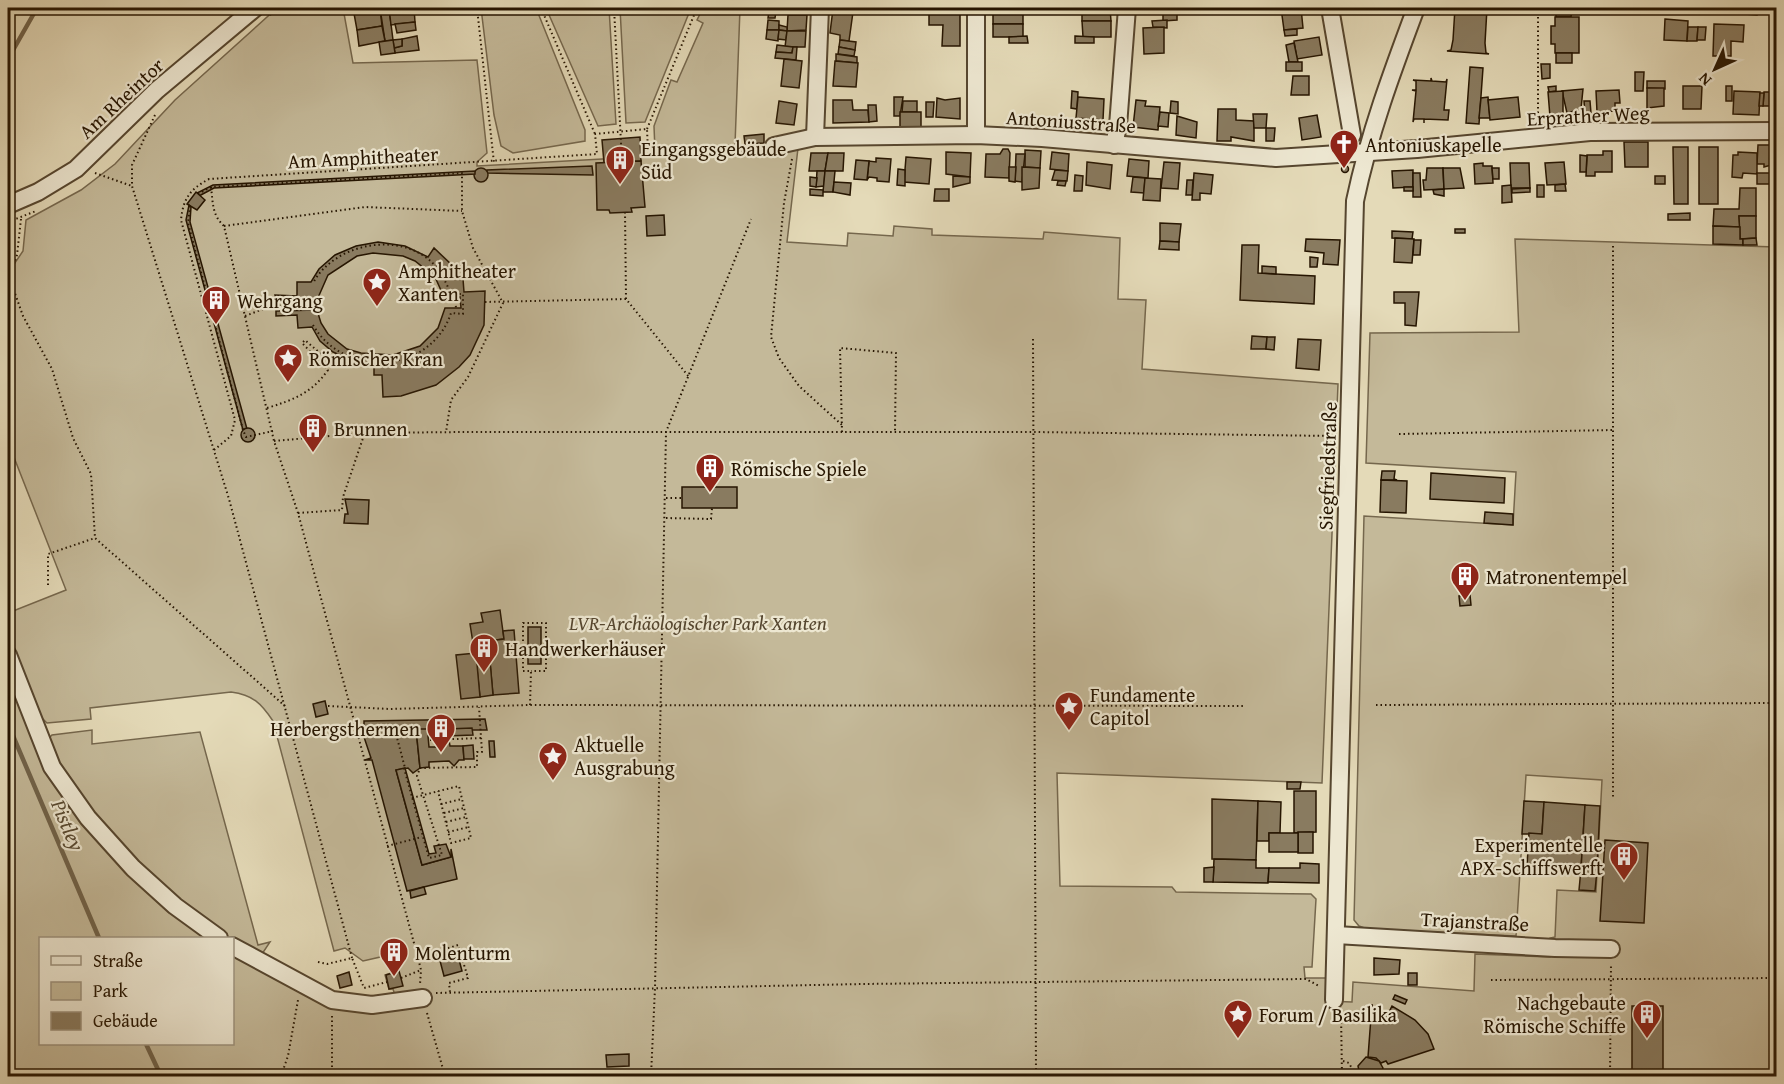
<svg xmlns="http://www.w3.org/2000/svg" width="1784" height="1084" font-family="'Gentium Book Plus',serif">
	<style>
		.green { fill: #c4b999; stroke: #75674d; stroke-width: 1.5 }
		.lines { fill: none; stroke-linecap: round; stroke-linejoin: round }
		.stream { stroke: #71634a; stroke-width: 4.5 }
		.building { fill: #897b60; stroke: #261501; stroke-width: 1.5 }
		.minor-casing { stroke: #56462f; stroke-width: 20 }
		.path { stroke: #261501; stroke-width: 2; stroke-dasharray: 1.5 3; stroke-linecap: butt }
		.minor { stroke: #ede7d1; stroke-width: 16 }
		.labels { text-anchor: middle; dominant-baseline: central; stroke-width: 4.5; stroke-linejoin: round; paint-order: stroke }
		.street-label { font-size: 20px; fill: #261501; stroke: #ede7d1 }
		.poi-label { font-size: 20px; fill: #261501; stroke: #ede7d1; text-anchor: start }
		.park-label { font-size: 20px; font-style: italic; fill: #55462f; stroke: #ede7d1 }
		.water-label { font-size: 21px; font-style: italic; fill: #584931; stroke: #ede7d1 }
	</style>
	<rect width="100%" height="100%" fill="#e4dab8"/>
	<filter id="stains"><feTurbulence type="fractalNoise" baseFrequency=".00333" numOctaves="4"/><feColorMatrix values="0 0 0 0 .2 0 0 0 0 .09 0 0 0 0 .02 0 0 0 .5 -.17"/></filter>
	<radialGradient id="worn" r=".72"><stop offset=".6" stop-color="#630" stop-opacity="0"/><stop offset="1" stop-color="#630" stop-opacity=".3"/></radialGradient>
	<g class="green">
		<path d="M277,8h66l10,55 124,-3 10,93 -10,9v4l321,-18 -11,94 60,4 1,-13 45,3 1,-10 38,3v6l111,4 1,-7 76,6 -2,61 28,1 -4,69 196,15 -16,399 -265,-10 3,113 112,1 4,5 135,2 5,5 -4,68h-8l1,11h22l-1,23 26,1 1,-20 121,9 1,-37 75,3v-19l5,-1 2,-47 39,2 6,-112 -76,-5 -10,161 -149,-7 -8,-3 -5,-6 10,-404 149,9 3,-53 -150,-9 4,-130 149,-1 -4,-93 261,8v829h-1762l-6,-25v-382l33,87 167,182h-168v106h192l1,-90 97,51h68l-5,-16h-4l-4,-14 6,-2 -6,-17 -22,5 -18,-13 -11,3 -61,-230c-12,-18 -20,-26 -42,-29l-141,16 1,11 -44,4c-25,-22 -39,-77 -39,-110l58,-23 -58,-148v-169l15,-22 3,-31 55,-30 34,-26 60,-64z"/>
		<polygon points="481,8 536,8 585,130 585,141 513,153 501,146 494,115"/>
		<polygon points="546,8 609,8 616,124 598,126"/>
		<polygon points="620,8 691,8 645,122 626,123"/>
		<polygon points="703,8 740,8 735,145 655,151 654,126 671,80 677,82 703,23 697,20"/>
		<path d="M92,730v14l108,-12 58,213 12,-3 -8,12 -30,-16h-5c-71,-54 -144,-115 -179,-199l4,-4z"/>
	</g>
	<g class="lines">
		<g class="stream">
			<polyline points="8,59 37,8"/>
			<polyline points="8,724 99,938"/>
			<polyline points="146,1044 161,1076"/>
		</g>
	</g>
	<g class="building">
		<polygon points="353,8 380,8 382,26 357,30"/>
		<polygon points="380,8 389,8 393,40 385,41"/>
		<polygon points="389,8 414,8 415,22 391,25"/>
		<rect x="772" y="8" width="16" height="2"/>
		<rect x="926" y="8" width="13" height="5"/>
		<polygon points="1006,8 1024,8 1024,12 1006,11"/>
		<polygon points="1024,8 1039,8 1038,12 1024,12"/>
		<polygon points="1082,8 1110,8 1111,21 1082,21"/>
		<rect x="1143" y="8" width="23" height="5"/>
		<polygon points="1281,8 1301,8 1303,28 1284,30"/>
		<polygon points="1455,8 1487,8 1485,43 1486,53 1489,54 1447,51 1451,50 1453,40"/>
		<polygon points="1556,8 1572,8 1571,17 1556,17"/>
		<polygon points="1745,8 1757,8 1757,15 1745,14"/>
		<polygon points="833,9 853,12 849,41 840,40 840,35 830,33"/>
		<polygon points="769,11 776,11 775,18 768,18"/>
		<rect x="993" y="11" width="30" height="13"/>
		<polygon points="1166,11 1177,11 1177,20 1163,21 1163,13"/>
		<polygon points="929,13 960,13 960,46 942,46 943,25 929,25"/>
		<polygon points="788,15 807,15 806,30 787,31"/>
		<polygon points="1555,17 1579,17 1579,53 1555,53 1555,44 1551,44 1551,26 1555,26"/>
		<polygon points="1665,19 1688,21 1687,41 1664,40"/>
		<polygon points="768,20 779,21 779,30 767,30"/>
		<polygon points="1167,20 1167,28 1153,27 1152,21"/>
		<polygon points="1082,21 1111,21 1111,37 1083,37"/>
		<polygon points="415,22 416,30 397,33 395,24"/>
		<rect x="993" y="24" width="30" height="13"/>
		<polygon points="1714,24 1744,25 1743,42 1731,41 1731,56 1713,56"/>
		<polygon points="779,25 787,27 787,31 779,30"/>
		<polygon points="382,26 385,41 359,46 357,30"/>
		<polygon points="1164,27 1164,53 1144,54 1143,28"/>
		<polygon points="1688,27 1698,27 1697,41 1687,41"/>
		<polygon points="1698,27 1706,27 1705,40 1697,40"/>
		<polygon points="1297,29 1297,35 1285,36 1284,30"/>
		<polygon points="767,30 779,30 778,41 766,39"/>
		<polygon points="779,30 787,31 786,40 778,39"/>
		<polygon points="787,31 806,31 805,47 785,47"/>
		<polygon points="417,36 419,50 395,53 394,48 402,46 402,39"/>
		<polygon points="1027,36 1028,43 1009,43 1009,37"/>
		<polygon points="1075,36 1094,37 1094,43 1075,43"/>
		<polygon points="1319,37 1322,55 1297,59 1294,41"/>
		<polygon points="402,39 402,46 394,48 393,40"/>
		<polygon points="393,40 395,53 381,55 379,42"/>
		<polygon points="840,40 856,42 855,50 839,47"/>
		<polygon points="1294,43 1298,62 1289,62 1286,45"/>
		<polygon points="777,45 793,47 792,53 776,52"/>
		<polygon points="793,47 797,47 796,60 775,58 776,52 792,53"/>
		<polygon points="839,47 855,50 854,56 838,54"/>
		<rect x="1556" y="53" width="16" height="10"/>
		<polygon points="836,54 857,57 857,63 836,61"/>
		<polygon points="784,59 802,61 799,88 781,86"/>
		<polygon points="835,61 858,63 856,87 833,86"/>
		<rect x="1286" y="62" width="16" height="9"/>
		<polygon points="1541,64 1550,64 1550,78 1542,79"/>
		<polygon points="1470,67 1483,68 1479,124 1466,123"/>
		<polygon points="1635,72 1644,72 1643,91 1635,91"/>
		<polygon points="1293,76 1309,76 1309,95 1291,95"/>
		<polygon points="1431,78 1432,81 1446,82 1447,79 1444,110 1449,110 1448,120 1424,119 1424,123 1424,119 1414,119 1413,122 1416,91 1412,90 1416,90 1416,81 1413,80 1431,81"/>
		<polygon points="1647,81 1665,81 1665,89 1647,88"/>
		<polygon points="1556,86 1556,91 1549,92 1548,87"/>
		<polygon points="1683,86 1702,86 1701,109 1683,109"/>
		<rect x="1726" y="86" width="6" height="15"/>
		<polygon points="1647,88 1664,88 1664,106 1647,108"/>
		<polygon points="1583,89 1581,109 1567,113 1562,91"/>
		<polygon points="1619,90 1620,103 1615,103 1615,111 1597,112 1596,91"/>
		<polygon points="1072,91 1078,92 1077,109 1071,108"/>
		<polygon points="1563,91 1563,115 1550,117 1548,92"/>
		<polygon points="1734,91 1760,92 1759,115 1733,114"/>
		<polygon points="1770,92 1770,106 1763,106 1764,92"/>
		<polygon points="1760,93 1764,93 1763,106 1759,106"/>
		<polygon points="894,97 903,97 900,116 894,116"/>
		<polygon points="1078,97 1104,99 1103,120 1076,118"/>
		<polygon points="1488,97 1490,118 1479,118 1481,98"/>
		<polygon points="1518,97 1520,117 1490,120 1488,100"/>
		<polygon points="937,98 945,100 960,98 960,119 936,117"/>
		<polygon points="833,100 852,100 853,110 868,110 869,122 833,123"/>
		<polygon points="1136,100 1146,101 1145,106 1160,107 1158,130 1133,127"/>
		<polygon points="779,101 797,104 794,125 776,123"/>
		<polygon points="903,101 917,101 917,112 902,112"/>
		<polygon points="1171,101 1178,102 1178,114 1170,113"/>
		<polygon points="1584,101 1590,101 1591,113 1585,114"/>
		<polygon points="926,102 934,102 933,117 926,117"/>
		<polygon points="868,105 876,105 877,121 869,122"/>
		<polygon points="1218,109 1236,109 1236,120 1254,121 1254,141 1231,137 1231,141 1217,141"/>
		<rect x="900" y="112" width="21" height="17"/>
		<polygon points="1160,112 1169,113 1168,127 1158,126"/>
		<polygon points="1253,114 1267,114 1266,128 1254,128"/>
		<polygon points="1317,115 1321,137 1302,140 1299,118"/>
		<polygon points="1177,116 1197,122 1196,138 1176,135"/>
		<polygon points="1266,128 1275,128 1274,141 1266,141"/>
		<polygon points="764,134 764,143 745,144 744,136"/>
		<polygon points="640,137 641,161 604,163 602,140"/>
		<polygon points="1624,142 1648,142 1648,167 1625,167"/>
		<polygon points="1758,145 1775,145 1775,164 1764,167 1764,164 1757,164"/>
		<polygon points="1673,147 1688,147 1688,204 1674,204"/>
		<rect x="1699" y="147" width="19" height="57"/>
		<polygon points="1003,149 1008,149 1010,153 1009,178 985,177 986,154 1000,154"/>
		<polygon points="1025,150 1041,151 1040,168 1025,167"/>
		<polygon points="1603,151 1612,151 1612,172 1595,172 1595,176 1586,176 1587,155 1603,155"/>
		<polygon points="946,152 971,153 970,177 946,174"/>
		<polygon points="1052,152 1069,154 1068,171 1050,169"/>
		<polygon points="1738,152 1757,153 1757,174 1743,173 1742,178 1732,177 1733,155 1738,155"/>
		<polygon points="811,153 828,153 825,171 809,171"/>
		<polygon points="828,153 844,153 843,171 825,171"/>
		<polygon points="1016,154 1025,154 1022,182 1015,181"/>
		<polygon points="1580,155 1587,156 1586,172 1580,172"/>
		<polygon points="906,157 931,159 929,184 904,182"/>
		<polygon points="876,158 891,159 889,182 877,181 877,178 869,177 867,180 869,161 876,162"/>
		<polygon points="1129,159 1149,161 1148,178 1127,176"/>
		<polygon points="856,160 869,161 867,180 854,179"/>
		<polygon points="641,161 645,207 631,208 632,212 610,213 609,210 597,210 596,163"/>
		<polygon points="1087,162 1112,165 1110,189 1086,185"/>
		<polygon points="1164,162 1180,163 1178,189 1161,188"/>
		<polygon points="1564,162 1566,184 1547,185 1545,163"/>
		<polygon points="1483,163 1483,166 1492,166 1493,183 1475,184 1474,164"/>
		<polygon points="1510,163 1529,163 1530,188 1511,188"/>
		<circle cx="1345" cy="169" r="3.5"/>
		<polygon points="592,166 593,175 487,173 487,170"/>
		<polygon points="1009,167 1016,167 1015,182 1009,181"/>
		<polygon points="1022,167 1040,168 1039,188 1022,190"/>
		<polygon points="1427,168 1443,168 1444,189 1424,190 1423,180 1426,180"/>
		<polygon points="1443,168 1460,168 1464,188 1444,189"/>
		<polygon points="1492,168 1499,168 1499,179 1493,179"/>
		<circle cx="481" cy="175" r="7"/>
		<polygon points="898,169 905,170 905,186 897,185"/>
		<polygon points="1055,170 1068,171 1067,181 1052,180"/>
		<polygon points="1413,170 1413,187 1393,188 1392,171"/>
		<polygon points="475,171 475,174 214,188 199,196 197,193 213,185"/>
		<polygon points="817,171 825,171 824,186 816,187"/>
		<polygon points="825,171 835,171 833,192 823,192"/>
		<polygon points="1194,173 1213,175 1211,194 1200,193 1200,200 1192,200"/>
		<polygon points="1413,173 1420,173 1421,197 1413,197"/>
		<rect x="1757" y="173" width="18" height="11"/>
		<polygon points="1075,175 1083,176 1082,191 1074,191"/>
		<polygon points="953,176 970,177 970,183 953,187"/>
		<rect x="1655" y="176" width="10" height="8"/>
		<polygon points="810,177 817,178 816,187 810,186"/>
		<polygon points="1133,177 1145,178 1144,193 1131,192"/>
		<polygon points="1145,178 1161,179 1160,201 1143,200"/>
		<polygon points="1187,180 1193,180 1192,195 1186,195"/>
		<polygon points="1058,181 1066,181 1066,182 1065,186 1057,185"/>
		<polygon points="834,182 851,183 850,195 833,192"/>
		<polygon points="1565,184 1566,191 1555,191 1555,185"/>
		<polygon points="1511,185 1512,202 1502,203 1502,186"/>
		<rect x="1537" y="185" width="7" height="12"/>
		<rect x="1404" y="187" width="9" height="4"/>
		<polygon points="1530,188 1530,192 1512,193 1512,189"/>
		<polygon points="1740,188 1756,188 1756,216 1739,216 1740,227 1713,226 1714,209 1739,209"/>
		<polygon points="810,189 823,190 823,196 810,195"/>
		<polygon points="935,189 949,189 949,201 934,201"/>
		<polygon points="1444,189 1444,196 1434,194 1433,190"/>
		<polygon points="196,192 205,200 197,210 187,204"/>
		<polygon points="189,205 191,207 190,222 247,429 243,430 186,220"/>
		<polygon points="1690,213 1690,220 1668,220 1668,214"/>
		<polygon points="664,215 665,235 647,236 646,216"/>
		<polygon points="1739,216 1756,216 1756,238 1740,239"/>
		<polygon points="1160,223 1181,224 1179,242 1160,241"/>
		<polygon points="1713,226 1740,227 1740,239 1743,239 1743,245 1713,244"/>
		<rect x="1455" y="229" width="10" height="4"/>
		<polygon points="1392,231 1413,232 1412,239 1392,238"/>
		<polygon points="1395,238 1414,239 1412,263 1394,262"/>
		<polygon points="1756,238 1757,245 1743,245 1743,239"/>
		<polygon points="1306,239 1340,240 1338,265 1323,264 1324,253 1305,251"/>
		<polygon points="1414,240 1421,240 1420,255 1413,255"/>
		<polygon points="1160,241 1179,242 1179,250 1159,249"/>
		<polygon points="378,242 405,246 428,257 434,248 454,267 444,274 446,277 456,271 459,279 463,279 464,292 485,291 484,325 470,355 459,367 436,385 401,396 383,397 382,375 374,375 374,366 357,363 333,352 320,341 312,327 298,328 297,315 276,316 276,311 317,310 321,323 328,334 347,349 361,353 393,355 420,346 438,328 445,308 461,308 460,297 444,297 435,277 415,261 403,256 373,253 357,256 328,275 317,300 276,300 275,295 297,296 297,282 311,282 319,269 335,255 356,246"/>
		<polygon points="1242,245 1259,245 1258,273 1315,276 1314,304 1240,300"/>
		<polygon points="1310,257 1318,258 1317,267 1310,267"/>
		<polygon points="1262,266 1276,267 1276,274 1262,273"/>
		<polygon points="1394,292 1419,292 1416,326 1405,325 1405,303 1394,303"/>
		<polygon points="1252,336 1267,337 1266,349 1251,349"/>
		<polygon points="1267,337 1275,337 1274,350 1266,349"/>
		<polygon points="1298,339 1321,340 1319,370 1296,368"/>
		<circle cx="248" cy="435" r="7"/>
		<polygon points="1382,471 1395,471 1394,479 1397,480 1381,480"/>
		<polygon points="1431,473 1505,478 1504,503 1430,499"/>
		<polygon points="1381,480 1407,481 1406,513 1380,512"/>
		<rect x="682" y="487" width="55" height="21"/>
		<polygon points="345,499 369,500 368,524 344,523 345,514 348,514"/>
		<polygon points="1485,512 1513,514 1513,525 1484,523"/>
		<polygon points="1470,595 1471,605 1460,606 1459,596"/>
		<polygon points="500,610 504,639 473,643 470,624 483,622 481,613"/>
		<rect x="528" y="627" width="13" height="37"/>
		<polygon points="514,630 519,693 493,695 488,641 504,639 503,631"/>
		<polygon points="489,649 493,695 480,697 475,650"/>
		<polygon points="476,653 480,697 461,699 456,655"/>
		<polygon points="325,701 328,714 316,717 313,704"/>
		<polygon points="485,719 487,730 364,730 364,721"/>
		<polygon points="472,728 473,735 447,736 447,729"/>
		<polygon points="416,729 420,768 413,773 408,768 396,770 422,865 451,857 451,849 457,879 407,891 372,760 365,760 371,758 362,731"/>
		<polygon points="416,729 447,729 447,735 428,736 429,747 443,747 443,741 449,740 450,746 463,746 464,760 459,760 454,766 449,761 429,762 429,767 420,768"/>
		<polygon points="489,741 494,741 495,757 490,757"/>
		<polygon points="473,745 474,759 464,759 463,746"/>
		<polygon points="405,768 429,854 436,853 434,846 446,844 451,857 422,865 396,770"/>
		<polygon points="1287,782 1301,782 1300,789 1287,789"/>
		<polygon points="1294,791 1316,791 1316,832 1294,833"/>
		<polygon points="1212,799 1258,801 1256,860 1212,859"/>
		<polygon points="1258,801 1281,802 1280,833 1269,833 1269,841 1257,841"/>
		<polygon points="1524,801 1544,802 1542,834 1522,834"/>
		<polygon points="1544,802 1585,805 1581,869 1527,866 1529,833 1542,834"/>
		<polygon points="1585,805 1600,806 1597,870 1581,869"/>
		<rect x="1298" y="832" width="15" height="21"/>
		<rect x="1269" y="833" width="29" height="19"/>
		<polygon points="1605,840 1648,843 1644,923 1600,921"/>
		<polygon points="1214,859 1256,860 1256,868 1269,868 1268,883 1213,882"/>
		<polygon points="1300,863 1319,864 1319,883 1268,882 1269,868 1300,868"/>
		<polygon points="1214,867 1213,882 1204,882 1204,868"/>
		<polygon points="1581,869 1597,870 1595,891 1579,890"/>
		<polygon points="424,887 426,894 411,898 410,891"/>
		<polygon points="457,952 462,971 444,976 439,957"/>
		<polygon points="1374,958 1400,960 1399,974 1374,975"/>
		<polygon points="399,971 403,986 389,989 386,975"/>
		<polygon points="349,972 352,985 340,988 337,976"/>
		<rect x="1408" y="973" width="9" height="12"/>
		<polygon points="1395,995 1407,1000 1405,1004 1393,999"/>
		<polygon points="1372,1004 1373,1011 1388,1014 1392,1006 1415,1020 1428,1034 1434,1049 1388,1064 1386,1061 1381,1063 1376,1058 1368,1057"/>
		<polygon points="1632,1006 1663,1006 1663,1073 1632,1072"/>
		<polygon points="629,1054 629,1066 607,1067 606,1055"/>
		<polygon points="1366,1057 1379,1061 1383,1068 1381,1076 1360,1076 1358,1066"/>
	</g>
	<g class="lines">
		<g class="minor-casing">
			<g id="minor">
				<polyline points="1330,8 1352,135"/>
				<polyline points="976,135 976,8"/>
				<polyline points="815,137 820,8"/>
				<polyline points="1114,145 1118,126 1127,8"/>
				<polyline points="774,146 815,137 976,135 1042,138 1276,158 1417,149 1590,132 1776,131"/>
				<polyline points="8,205 38,192 76,169 157,90 255,8"/>
				<polyline points="8,655 52,767 88,818 133,868 175,906 219,938"/>
				<polyline points="1336,935 1555,948 1611,949"/>
				<polyline points="232,946 332,1000 372,1005 423,998"/>
				<path d="M1334,1000l21,-799c14,-67 37,-129 61,-193"/>
			</g>
		</g>
		<g class="path">
			<polyline points="477,8 494,163"/>
			<polyline points="541,8 595,134"/>
			<polyline points="614,8 622,162"/>
			<polyline points="1538,8 1538,123"/>
			<polyline points="270,15 279,8"/>
			<polyline points="155,115 132,165 132,186 229,499 352,958"/>
			<polyline points="647,129 697,8"/>
			<polyline points="792,159 784,203 771,337 779,358 799,386 842,425"/>
			<polyline points="95,173 132,186"/>
			<path d="M211,187c2,16 1,28 13,39l50,215 24,72 120,445 3,12 -1,14"/>
			<polyline points="198,194 211,187 462,173 462,211 473,248 503,303 468,377 451,400 446,432"/>
			<polyline points="190,206 188,223 243,430 246,437 273,431"/>
			<polyline points="625,212 626,299"/>
			<polyline points="21,219 17,255 12,270 12,285 23,316 52,369 73,438 91,474 95,538"/>
			<polyline points="8,222 36,211"/>
			<polyline points="224,226 365,207 462,211"/>
			<polyline points="1613,246 1613,799"/>
			<polyline points="455,297 456,308"/>
			<polyline points="485,302 626,299 689,377"/>
			<polyline points="245,316 271,306 309,305"/>
			<path d="M313,325c31,54 118,49 138,-12l12,1v-20h-12c-6,-14 -13,-29 -27,-38 -34,-23 -91,-10 -111,27"/>
			<polyline points="1033,339 1036,1076"/>
			<path d="M267,408c26,-8 45,-15 61,-38l-26,-27 3,-3 25,22 7,-10"/>
			<polyline points="842,432 840,348 896,353 895,432"/>
			<polyline points="1399,434 1614,430"/>
			<polyline points="274,441 364,433 464,432 1034,432 1333,436"/>
			<path d="M214,450l17,-14 4,-16 -54,-200c2,-21 9,-31 28,-41l388,-25 -2,-20 52,-5 1,23 111,-6"/>
			<polyline points="666,498 682,498"/>
			<polyline points="298,513 342,510 343,497 364,435"/>
			<polyline points="666,518 711,519 712,508"/>
			<polyline points="48,585 48,554 95,538 285,706"/>
			<polyline points="530,705 531,671 523,671 523,623 546,623 546,671 531,671"/>
			<polyline points="1376,705 1776,703"/>
			<polyline points="328,706 390,709 530,705 1244,706"/>
			<polyline points="395,730 405,768"/>
			<polyline points="430,740 481,738"/>
			<polyline points="404,768 429,858 442,855 417,776 420,768 477,767 477,752 482,752 479,707"/>
			<path d="M412,798c15,-4 31,-8 47,-12l12,52 -20,5 -13,-52"/>
			<polyline points="441,804 462,799"/>
			<polyline points="444,813 464,808"/>
			<polyline points="446,822 466,817"/>
			<polyline points="448,832 469,827"/>
			<polyline points="387,846 422,837"/>
			<polyline points="418,958 458,945 468,978 449,983 450,992"/>
			<polyline points="318,962 327,964 352,958 364,988 387,982"/>
			<polyline points="401,978 421,970"/>
			<polyline points="1491,980 1776,978"/>
			<polyline points="436,993 862,984 1306,979 1319,986"/>
			<polyline points="427,1013 445,1076"/>
			<polyline points="1341,1013 1342,1076"/>
			<polyline points="1343,1061 1349,1063 1356,1076"/>
			<polyline points="281,1076 288,1056 298,1000"/>
			<polyline points="332,1076 332,1016"/>
			<polyline points="651,1076 655,988 666,432 751,219"/>
			<polyline points="1610,1076 1611,965"/>
		</g>
		<use href="#minor" class="minor"/>
	</g>
	<defs>
		<g id="church-pin" transform="scale(1.5)"><path d="M0 17L-7.5 6A9.5 9.5 0 1 1 7.5 6Z" fill="#8f2418" stroke="#ede7d1"/><path d="M-1.2-6h2.4v3.5h3.3v2.4h-3.3V6h-2.4V-.1h-3.3v-2.4h3.3Z" fill="#fff"/></g>
		<g id="building-pin" transform="scale(1.5)"><path d="M0 17L-7.5 6A9.5 9.5 0 1 1 7.5 6Z" fill="#8f2418" stroke="#ede7d1"/><path d="M-4-6H4V6H1V3H-1V6H-4ZM-2.5-4.3h1.7v1.8h-1.7ZM.8-4.3h1.7v1.8H.8ZM-2.5-1h1.7V.8h-1.7ZM.8-1h1.7V.8H.8Z" fill="#fff"/></g>
		<g id="sight-pin" transform="scale(1.5)"><path d="M0 17L-7.5 6A9.5 9.5 0 1 1 7.5 6Z" fill="#8f2418" stroke="#ede7d1"/><path d="M0-6L1.8-2.2L6-1.7L2.9 1.2L3.7 5.4L0 3.3L-3.7 5.4L-2.9 1.2L-6-1.7L-1.8-2.2Z" fill="#fff"/></g>
	</defs>
	<g fill-rule="evenodd">
		<use href="#church-pin" x="1344" y="144"/>
		<use href="#building-pin" x="620" y="160"/>
		<use href="#sight-pin" x="377" y="282"/>
		<use href="#building-pin" x="216" y="300"/>
		<use href="#sight-pin" x="288" y="358"/>
		<use href="#building-pin" x="313" y="428"/>
		<use href="#building-pin" x="710" y="468"/>
		<use href="#building-pin" x="1465" y="576"/>
		<use href="#building-pin" x="484" y="648"/>
		<use href="#sight-pin" x="1069" y="706"/>
		<use href="#building-pin" x="441" y="728"/>
		<use href="#sight-pin" x="553" y="756"/>
		<use href="#building-pin" x="1624" y="856"/>
		<use href="#building-pin" x="394" y="952"/>
		<use href="#sight-pin" x="1238" y="1014"/>
		<use href="#building-pin" x="1647" y="1014"/>
	</g>
	<g class="labels">
		<g class="street-label">
			<text transform="translate(121 98) rotate(-43)">Am Rheintor</text>
			<text transform="translate(1588 115) rotate(-3)">Erprather Weg</text>
			<text transform="translate(1071 121) rotate(4)">Antoniusstraße</text>
			<text transform="translate(363 157) rotate(-3)">Am Amphitheater</text>
			<text transform="translate(1327 466) rotate(-88)">Siegfriedstraße</text>
			<text transform="translate(1475 921) rotate(3)">Trajanstraße</text>
		</g>
		<g class="poi-label">
			<text x="1365" y="144">Antoniuskapelle</text>
			<text x="641" y="148">Eingangsgebäude<tspan x="641" dy="23">Süd</tspan></text>
			<text x="398" y="270">Amphitheater<tspan x="398" dy="23">Xanten</tspan></text>
			<text x="237" y="300">Wehrgang</text>
			<text x="309" y="358">Römischer Kran</text>
			<text x="334" y="428">Brunnen</text>
			<text x="731" y="468">Römische Spiele</text>
			<text x="1486" y="576">Matronentempel</text>
			<text x="505" y="648">Handwerkerhäuser</text>
			<text x="1090" y="694">Fundamente<tspan x="1090" dy="23">Capitol</tspan></text>
			<text x="420" y="728" text-anchor="end">Herbergsthermen</text>
			<text x="574" y="744">Aktuelle<tspan x="574" dy="23">Ausgrabung</tspan></text>
			<text x="1603" y="844" text-anchor="end">Experimentelle<tspan x="1603" dy="23">APX-Schiffswerft</tspan></text>
			<text x="415" y="952">Molenturm</text>
			<text x="1626" y="1002" text-anchor="end">Nachgebaute<tspan x="1626" dy="23">Römische Schiffe</tspan></text>
			<text x="1259" y="1014">Forum / Basilika</text>
		</g>
		<g class="park-label">
			<text x="698" y="622">LVR-Archäologischer Park Xanten</text>
		</g>
		<g class="water-label">
			<text transform="translate(68 825) rotate(67)">Pistley</text>
		</g>
	</g>
	<rect width="1784" height="1084" fill="none" stroke="#e4dab8" stroke-width="30"/>
	<rect x="9" y="9" width="1766" height="1066" fill="none" stroke="#261501" stroke-width="3"/>
	<rect x="15" y="15" width="1754" height="1054" fill="none" stroke="#261501" stroke-width="1.5"/>
	<rect x="39" y="937" width="195" height="108" fill="#ede7d1" stroke="#9d937e" stroke-width="1.5"/>
	<rect x="51" y="956" width="30" height="9" fill="#ede7d1" stroke="#9d937e" stroke-width="1.5"/>
	<text x="93" y="967" font-size="18" fill="#261501">Straße</text>
	<rect x="51" y="982" width="30" height="18" fill="#c4b999" stroke="#9d937e" stroke-width="1.5"/>
	<text x="93" y="997" font-size="18" fill="#261501">Park</text>
	<rect x="51" y="1012" width="30" height="18" fill="#897b60" stroke="#9d937e" stroke-width="1.5"/>
	<text x="93" y="1027" font-size="18" fill="#261501">Gebäude</text>
	<g transform="translate(1715 69) rotate(225)" stroke="#ede7d1" stroke-width="4.5" paint-order="stroke">
	<path d="M0-4.5L10 22L0 15L-10 22Z" fill="#261501"/>
	<text y="-9" font-size="16" font-weight="bold" text-anchor="middle" fill="#261501">N</text>
	</g>
	<rect width="100%" height="100%" filter="url(#stains)"/>
	<rect width="100%" height="100%" fill="url(#worn)"/>
</svg>
